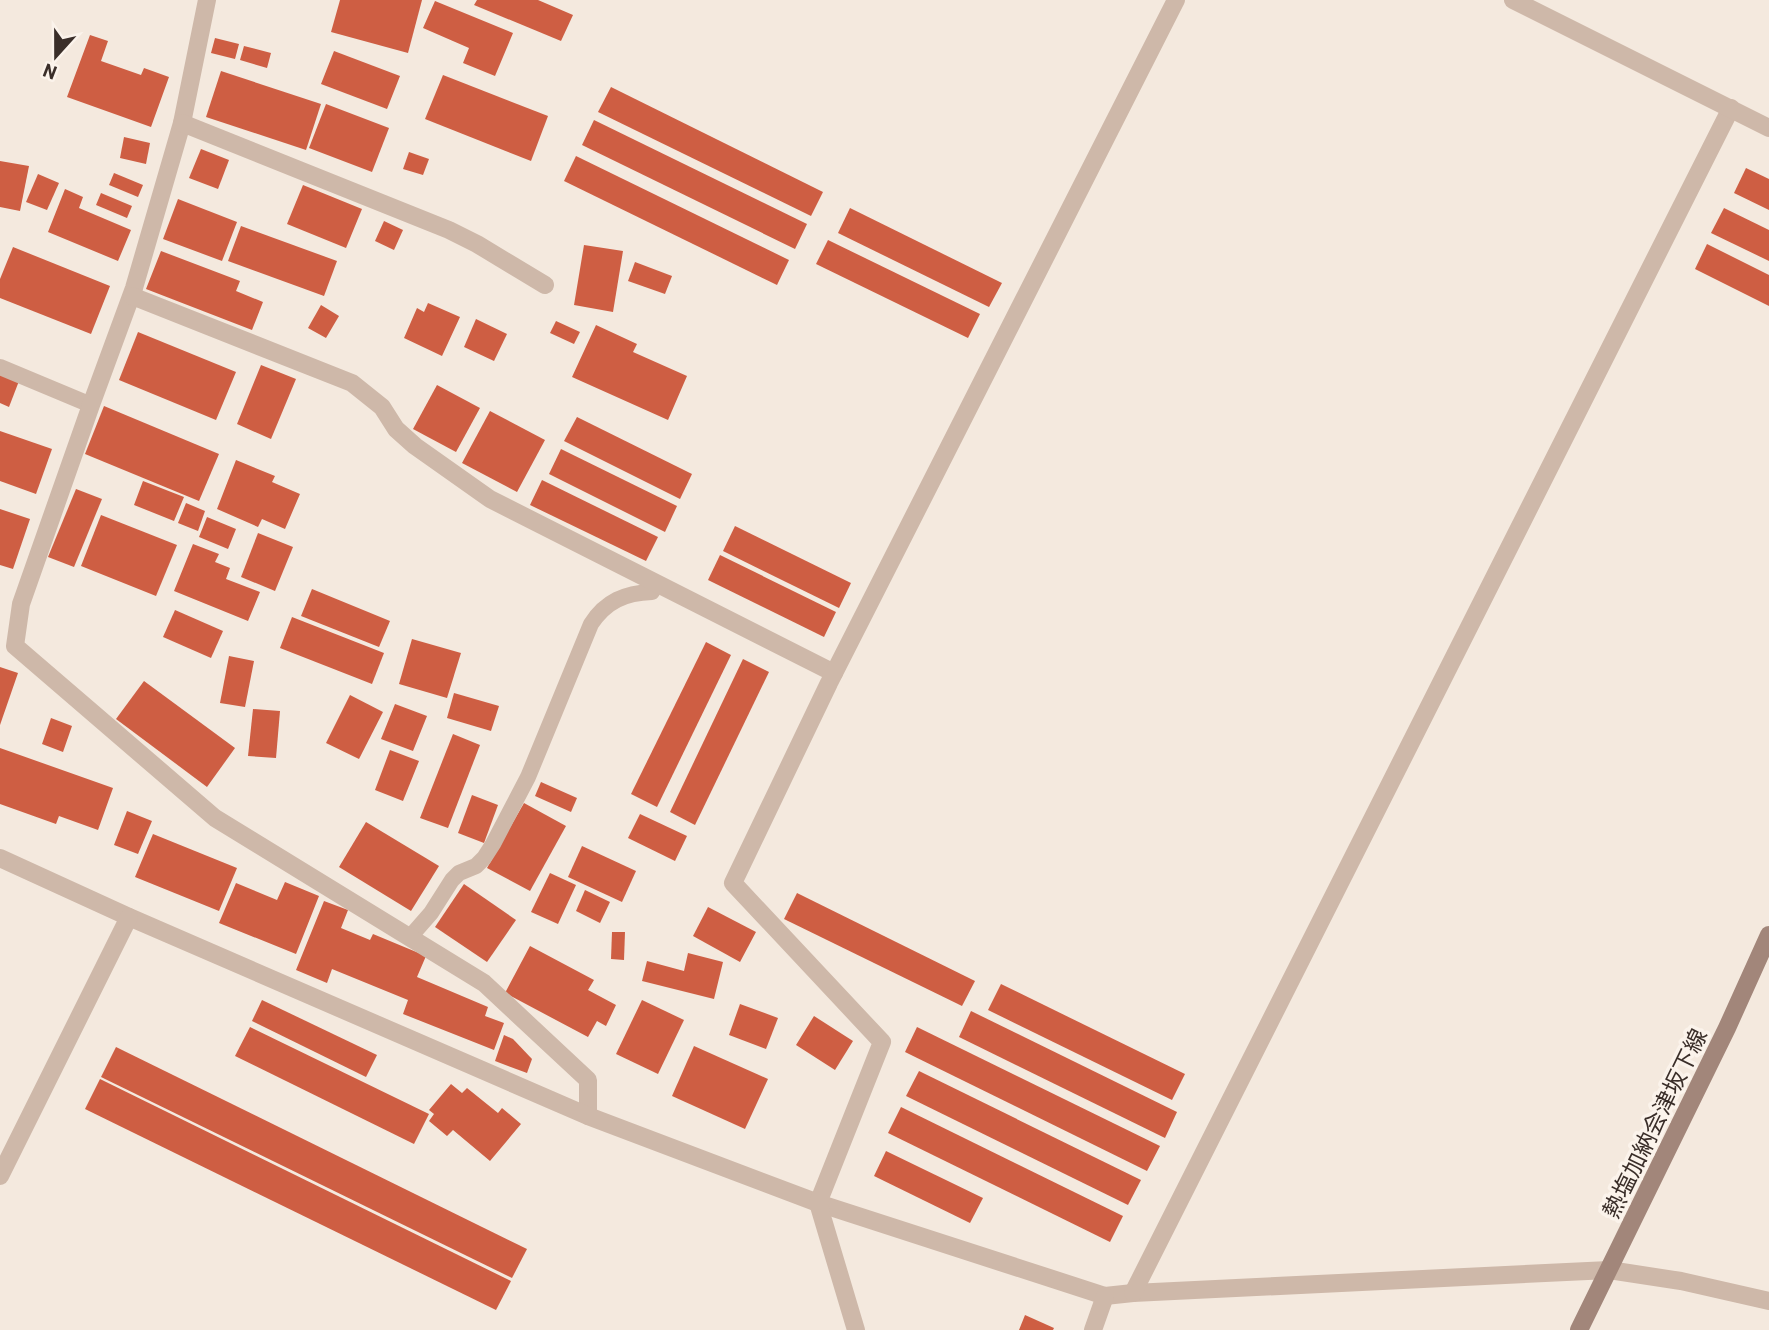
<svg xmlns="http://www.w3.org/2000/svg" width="1769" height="1330" font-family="Barlow,'Noto Sans JP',sans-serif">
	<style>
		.building { fill: #ce5e43 }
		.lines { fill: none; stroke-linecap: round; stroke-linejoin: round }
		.service { stroke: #ceb8a9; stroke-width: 16 }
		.minor { stroke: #ceb8a9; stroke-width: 18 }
		.tertiary { stroke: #ceb8a9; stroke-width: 18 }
		.secondary { stroke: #a2867a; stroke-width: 18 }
		.labels { text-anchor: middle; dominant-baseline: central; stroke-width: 7; stroke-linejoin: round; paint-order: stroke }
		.street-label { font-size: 23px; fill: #3a2e29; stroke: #fbf3eb }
	</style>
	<rect width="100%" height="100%" fill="#f4e9de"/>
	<g class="building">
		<polygon points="340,0 422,0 408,53 331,32"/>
		<polygon points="477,0 538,0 573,15 561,41 474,5"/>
		<polygon points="435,1 513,33 495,76 463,63 469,48 423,28"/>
		<polygon points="90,35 108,41 101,61 141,75 144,68 169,77 151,127 67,97"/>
		<polygon points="215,38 239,44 235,59 211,53"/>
		<polygon points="244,46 271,53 267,68 240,60"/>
		<polygon points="334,51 400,76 387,109 321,84"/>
		<polygon points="221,71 321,104 306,150 206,117"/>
		<polygon points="443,75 548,116 531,161 425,119"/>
		<polygon points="611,87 823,192 811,216 598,112"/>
		<polygon points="326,104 389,128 372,172 309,148"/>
		<polygon points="594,120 807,224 795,249 582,145"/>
		<polygon points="124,137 150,143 146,164 120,158"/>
		<polygon points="201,149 229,160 218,189 189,178"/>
		<polygon points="409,152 429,159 423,175 403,169"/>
		<polygon points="576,156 789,260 777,285 564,181"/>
		<polygon points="0,161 29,166 20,211 0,207"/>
		<polygon points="1746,168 1769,179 1769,210 1734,193"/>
		<polygon points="114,173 143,185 138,197 109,185"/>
		<polygon points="38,174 59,183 47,210 26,202"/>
		<polygon points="303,185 362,209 346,248 287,224"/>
		<polygon points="65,189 83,197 79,208 131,230 118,261 48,232"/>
		<polygon points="101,193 132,206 127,218 96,205"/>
		<polygon points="178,199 237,222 222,261 163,239"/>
		<polygon points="850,208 1002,283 989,307 838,233"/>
		<polygon points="1724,208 1769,230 1769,261 1711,233"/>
		<polygon points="384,221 403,230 394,250 375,241"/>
		<polygon points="241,226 337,261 324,296 228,261"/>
		<polygon points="828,240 980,314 968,338 816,264"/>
		<polygon points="1707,244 1769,275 1769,306 1695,269"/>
		<polygon points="584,245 623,251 613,312 574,305"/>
		<polygon points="13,247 110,286 91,334 0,298 0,279"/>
		<polygon points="161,251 240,281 236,291 263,302 252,330 146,289"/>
		<polygon points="635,262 672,276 665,294 628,281"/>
		<polygon points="428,303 460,317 442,356 404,338 417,308 424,312"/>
		<polygon points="321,305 339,316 326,338 308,328"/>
		<polygon points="476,319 507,334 494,361 464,347"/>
		<polygon points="556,321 580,332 574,344 550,333"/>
		<polygon points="596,325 637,344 633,352 687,376 668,420 572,377"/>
		<polygon points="138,332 236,372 216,420 119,380"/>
		<polygon points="261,365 296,379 271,439 237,424"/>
		<polygon points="0,374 19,381 9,407 0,403"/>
		<polygon points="437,385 480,408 456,452 413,429"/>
		<polygon points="104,406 219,454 199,501 85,454"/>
		<polygon points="490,411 545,440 517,492 462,463"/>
		<polygon points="577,417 692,474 680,499 564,441"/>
		<polygon points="0,431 52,449 36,494 0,481"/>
		<polygon points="561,449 677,506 665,532 549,474"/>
		<polygon points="236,460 275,476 272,482 300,494 285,529 262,519 258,527 217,509"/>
		<polygon points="542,480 658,537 646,561 530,505"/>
		<polygon points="143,481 184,497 174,521 134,505"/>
		<polygon points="76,489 102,499 74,567 48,557"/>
		<polygon points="186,503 205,511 198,531 178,523"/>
		<polygon points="0,509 30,519 13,569 0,565"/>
		<polygon points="101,515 177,545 156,596 81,566"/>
		<polygon points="207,517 236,529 228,549 199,537"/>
		<polygon points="735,526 851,583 839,608 723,551"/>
		<polygon points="258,533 293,547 275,591 241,577"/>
		<polygon points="193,544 219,554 215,562 230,568 226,579 260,592 248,621 174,591"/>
		<polygon points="720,555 836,612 824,637 708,580"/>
		<polygon points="312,589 390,621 379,647 301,616"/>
		<polygon points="175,610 223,631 211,658 163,637"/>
		<polygon points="292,617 384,653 372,684 280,648"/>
		<polygon points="412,639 461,653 447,698 399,684"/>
		<polygon points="706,642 731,655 657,807 631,794"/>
		<polygon points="229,656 254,661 245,707 220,703"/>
		<polygon points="743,659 769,672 695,825 670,812"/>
		<polygon points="0,667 18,673 0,725"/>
		<polygon points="144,681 235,748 207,787 116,719"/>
		<polygon points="454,693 499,706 491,731 447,718"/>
		<polygon points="350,695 383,712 359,759 326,743"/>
		<polygon points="395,704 427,716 413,751 381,739"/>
		<polygon points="253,709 280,711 276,758 248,756"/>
		<polygon points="51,718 72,726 63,752 42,744"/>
		<polygon points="453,734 480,745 448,828 420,818"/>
		<polygon points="0,748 113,788 98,830 59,816 56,824 0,804"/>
		<polygon points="390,750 419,761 403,801 375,790"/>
		<polygon points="541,782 577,798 571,812 535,796"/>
		<polygon points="472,795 498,805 484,843 458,833"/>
		<polygon points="524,803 566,826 530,891 487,868"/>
		<polygon points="127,811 152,821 138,854 114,845"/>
		<polygon points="640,814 687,836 675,861 628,838"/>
		<polygon points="366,822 439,866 411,911 339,867"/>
		<polygon points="153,834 237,868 219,911 135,877"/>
		<polygon points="582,846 636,871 622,902 568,877"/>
		<polygon points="550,873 576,885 558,924 531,912"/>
		<polygon points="285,882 319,896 296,954 219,923 236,883 277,900"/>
		<polygon points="464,884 516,920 487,962 435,927"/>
		<polygon points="585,890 610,902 600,923 576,911"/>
		<polygon points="797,893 975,981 962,1006 784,919"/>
		<polygon points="324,901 348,910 341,928 370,940 373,934 426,956 417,977 488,1007 485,1016 504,1023 494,1050 403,1014 408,1000 332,969 327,983 296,970"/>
		<polygon points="708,907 756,932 740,962 693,936"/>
		<polygon points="612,932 625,932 624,960 611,959"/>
		<polygon points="530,946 594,980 588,990 616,1005 606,1026 597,1021 588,1037 505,993"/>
		<polygon points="688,953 723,962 714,999 642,981 647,961 684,971"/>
		<polygon points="1001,984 1185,1074 1172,1100 988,1010"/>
		<polygon points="262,1000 377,1055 366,1077 252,1021"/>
		<polygon points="642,1000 684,1020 658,1074 616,1054"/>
		<polygon points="740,1004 778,1018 766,1049 729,1035"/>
		<polygon points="971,1011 1177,1112 1165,1138 959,1037"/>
		<polygon points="814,1016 853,1041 835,1070 796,1045"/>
		<polygon points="250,1027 429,1114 414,1144 235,1056"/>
		<polygon points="917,1027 1160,1146 1147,1171 905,1052"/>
		<polygon points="504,1035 513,1039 532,1059 527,1073 495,1061"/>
		<polygon points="694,1046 768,1079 745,1129 672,1096"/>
		<polygon points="116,1047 527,1249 512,1278 101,1077"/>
		<polygon points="919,1071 1141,1180 1128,1205 906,1096"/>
		<polygon points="100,1079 511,1281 496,1310 85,1109"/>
		<polygon points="451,1084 462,1093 467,1088 498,1113 502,1108 521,1124 490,1161 453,1130 447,1136 429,1121 434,1114 429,1110"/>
		<polygon points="901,1107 1123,1216 1110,1242 888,1133"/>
		<polygon points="886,1151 983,1198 970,1223 874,1176"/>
		<polygon points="1025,1315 1054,1328 1053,1330 1019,1330"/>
	</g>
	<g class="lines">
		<g class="service">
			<polyline points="0,367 91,405"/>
			<path d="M410,937l21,-24 21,-33 7,-7 17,-7 8,-8 9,-14 35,-67 63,-153c15,-23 34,-31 61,-32l4,-8"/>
		</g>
		<g class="minor">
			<polyline points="207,0 182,123 134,288 91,405 21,604 15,646 215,818 484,983 588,1080 588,1116"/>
			<polyline points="182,123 449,230 477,244 545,285"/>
			<polyline points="132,296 352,383 382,407 396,429 415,446 490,499 834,673"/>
			<polyline points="0,858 129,917 588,1116 818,1203 1105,1296 1133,1293 1609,1270 1681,1281 1769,1301"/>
			<polyline points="0,1176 129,917"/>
			<polyline points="1133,1293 1731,108"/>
			<polyline points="856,1330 818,1203 882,1042 733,883 829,683 1176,0"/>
			<polyline points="1093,1330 1105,1296"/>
		</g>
		<polyline class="tertiary" points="1513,0 1769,128"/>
		<polyline class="secondary" points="1579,1330 1727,1028 1769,935"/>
	</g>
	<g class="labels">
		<g class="street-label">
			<text transform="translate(1654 1123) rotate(-64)">熱塩加納会津坂下線</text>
		</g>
	</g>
	<g transform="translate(56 56) rotate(201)" stroke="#fbf3eb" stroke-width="5" paint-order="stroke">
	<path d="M0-5L12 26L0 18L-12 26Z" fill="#3a2e29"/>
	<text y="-10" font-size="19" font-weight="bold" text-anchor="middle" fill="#3a2e29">N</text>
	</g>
</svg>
